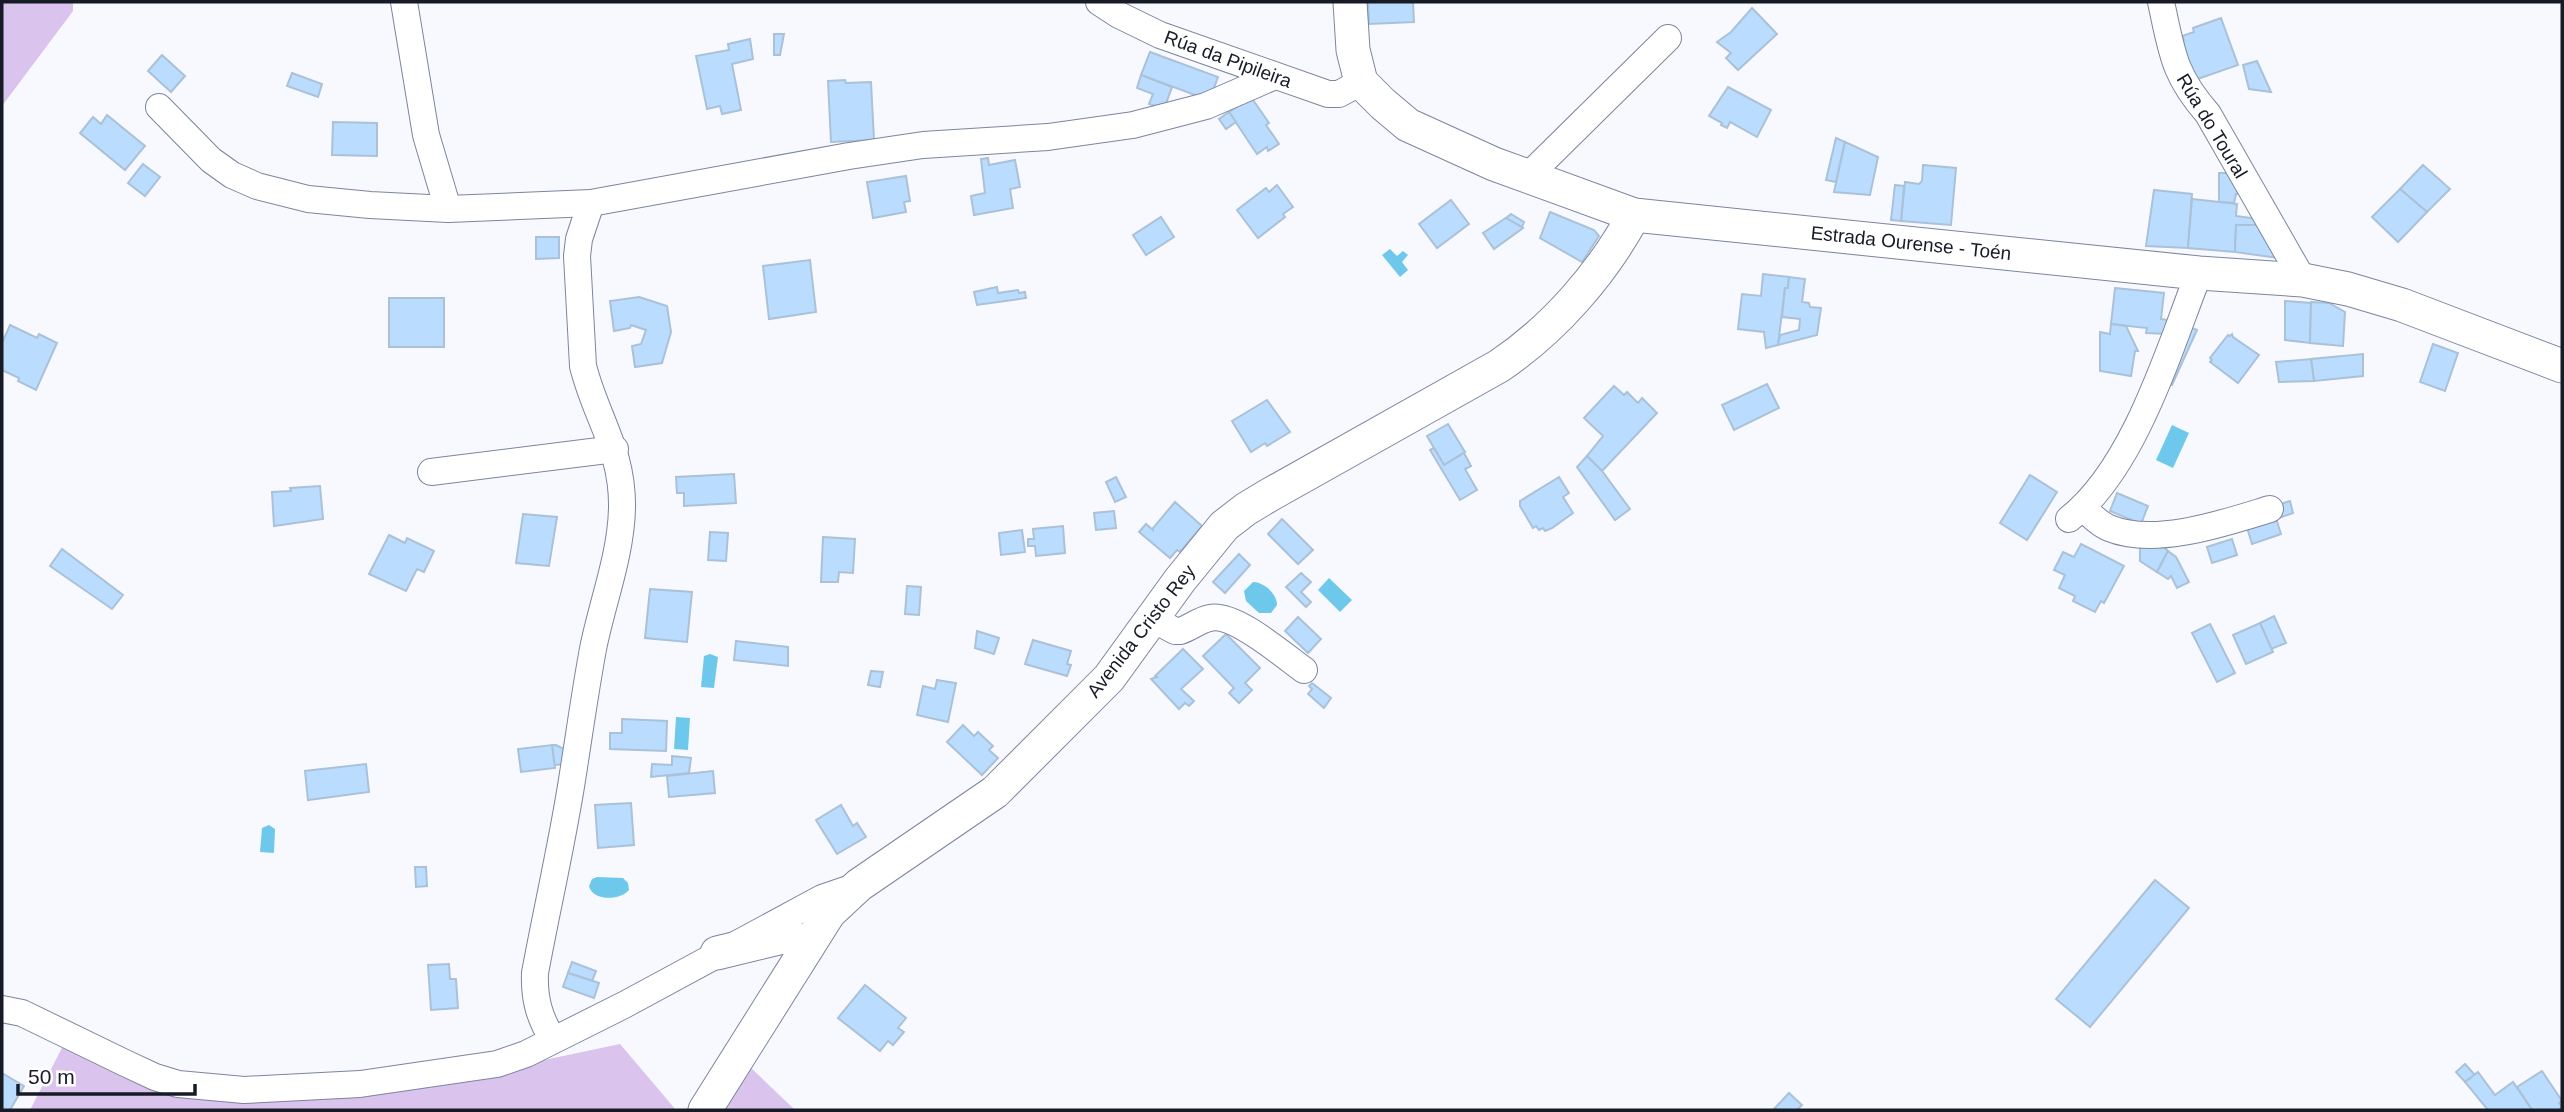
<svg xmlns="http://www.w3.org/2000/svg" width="2564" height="1112" font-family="Arial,sans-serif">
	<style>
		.green { fill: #dac3ec }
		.water { fill: #6ec8eb }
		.building { fill: #baddff; stroke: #aac1d7; stroke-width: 2 }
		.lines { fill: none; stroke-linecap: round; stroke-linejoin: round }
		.minor-casing { stroke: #7b859e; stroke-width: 28 }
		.tertiary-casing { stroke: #7b859e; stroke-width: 35 }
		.minor { stroke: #fff; stroke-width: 26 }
		.tertiary { stroke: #fff; stroke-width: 33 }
		.labels { text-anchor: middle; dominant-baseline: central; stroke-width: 5; stroke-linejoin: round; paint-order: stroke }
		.street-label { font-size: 19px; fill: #171b25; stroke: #fff }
	</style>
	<rect width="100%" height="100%" fill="#f7f9ff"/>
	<g class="green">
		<polygon points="2,2 73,2 73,11 2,106"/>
		<polygon points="64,1044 152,1086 530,1063 620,1044 676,1110 30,1110"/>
		<polygon points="749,1066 795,1110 720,1110"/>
	</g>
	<g class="water">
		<polygon points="1390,249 1397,256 1403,251 1408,255 1402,262 1408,270 1400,277 1382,255"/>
		<polygon points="2172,425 2189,433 2173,468 2156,460"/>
		<polygon points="1329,578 1352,600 1340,612 1318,590"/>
		<path d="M1253,582c11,0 24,12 24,23l-6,8h-12l-13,-12 -2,-10z"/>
		<polygon points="710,654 718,657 714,688 701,687 704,656"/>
		<polygon points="676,717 690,718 688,750 674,749"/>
		<polygon points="269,825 275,829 274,853 260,852 262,828"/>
		<path d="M597,877l26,1 5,5 1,7c-9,11 -37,11 -40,-4l3,-7z"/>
	</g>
	<g class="building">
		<polygon points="1368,2 1413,2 1414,22 1369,24"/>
		<polygon points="1752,8 1777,34 1738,70 1726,58 1731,53 1717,42 1731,32"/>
		<polygon points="2221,18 2238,65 2192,81 2178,42 2184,40 2182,36 2194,32 2193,28"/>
		<polygon points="774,34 784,34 780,55 774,55"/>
		<polygon points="750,39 753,59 732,64 741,110 722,114 720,106 707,109 696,56 729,50 728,44"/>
		<polygon points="1150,52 1218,77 1211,96 1203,98 1141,75"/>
		<polygon points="162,55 185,76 171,92 148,71"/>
		<polygon points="2257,61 2271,92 2249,89 2243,65"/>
		<polygon points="292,73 322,84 318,97 287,86"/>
		<polygon points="1141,75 1172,87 1164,109 1149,104 1153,94 1137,88"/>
		<polygon points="845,80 846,83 871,82 874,140 831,142 828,81"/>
		<polygon points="1728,87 1771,110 1757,137 1730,122 1727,128 1721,125 1722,123 1709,116"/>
		<polygon points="1251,97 1269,123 1266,125 1279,144 1268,151 1267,147 1257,154 1229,112"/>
		<polygon points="1229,112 1236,122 1226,129 1219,119"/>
		<polygon points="107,115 145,146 125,170 80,133 93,117 101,124"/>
		<polygon points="333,122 377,123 377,156 332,155"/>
		<polygon points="1836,138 1845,142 1836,182 1826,180"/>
		<polygon points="1845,142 1878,157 1870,195 1834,192"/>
		<polygon points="988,158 989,165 1015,160 1020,187 1010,189 1013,208 974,215 971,196 985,193 981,159"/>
		<polygon points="143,164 160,177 145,196 128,183"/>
		<polygon points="1923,165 1956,168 1951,225 1901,221 1905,182 1919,184 1922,181"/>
		<polygon points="2423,165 2450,189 2427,212 2400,189"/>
		<polygon points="2219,173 2235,173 2245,193 2236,194 2234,203 2219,202"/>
		<polygon points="906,176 910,201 904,202 906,212 873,218 867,182"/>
		<polygon points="1277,185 1293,207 1283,214 1285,217 1258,238 1237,210 1266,188 1269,192"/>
		<polygon points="1895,185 1904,186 1901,221 1891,220"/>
		<polygon points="2400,189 2427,212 2398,242 2372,217"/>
		<polygon points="2154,190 2192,194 2188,248 2146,246"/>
		<polygon points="2192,199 2237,204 2236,216 2258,219 2261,225 2236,225 2235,252 2188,248"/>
		<polygon points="1451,200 1469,224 1437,248 1419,224"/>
		<polygon points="1550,212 1594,230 1599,236 1582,262 1540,238"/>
		<polygon points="1511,214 1524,222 1522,227 1506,218"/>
		<polygon points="1161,217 1174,237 1146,255 1133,235"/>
		<polygon points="1506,218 1523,228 1494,249 1483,233"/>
		<polygon points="2236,225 2261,225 2278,258 2235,252"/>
		<polygon points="536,237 559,237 559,258 536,259"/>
		<polygon points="810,260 816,312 769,319 763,266"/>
		<polygon points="1763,274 1789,277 1788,288 1785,288 1778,345 1766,348 1764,332 1738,329 1742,294 1761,296"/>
		<polygon points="1789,277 1805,279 1802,302 1809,303 1810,307 1821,308 1817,335 1778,345 1780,335 1799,330 1800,319 1782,317 1785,288 1788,288"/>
		<polygon points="997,287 998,293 1018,290 1019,293 1025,292 1026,298 977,305 974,292"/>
		<polygon points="2115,288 2164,293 2161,319 2173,321 2168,334 2146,333 2147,328 2111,324"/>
		<polygon points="639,297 667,306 671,332 662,363 635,367 632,346 641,344 646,330 631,325 630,328 614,331 610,301"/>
		<rect x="389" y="298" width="55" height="49"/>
		<polygon points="2285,301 2311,303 2310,343 2285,340"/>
		<polygon points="2311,302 2329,303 2345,312 2343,346 2310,343"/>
		<polygon points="2111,324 2126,326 2138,351 2135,351 2131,376 2100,371 2100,332 2110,334"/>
		<polygon points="10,325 37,338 39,334 57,343 36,390 18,381 19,378 2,370 2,343"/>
		<polygon points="2186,325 2197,330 2172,385 2163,381"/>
		<polygon points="2232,334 2233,337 2259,355 2238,383 2210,362 2212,360 2210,358 2228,335 2230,336"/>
		<polygon points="2433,344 2458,353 2445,391 2420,382"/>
		<polygon points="2363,354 2363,376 2314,381 2311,359"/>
		<polygon points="2311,359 2314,381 2279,382 2276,362"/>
		<polygon points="1767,384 1779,408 1734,430 1722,405"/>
		<polygon points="1614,386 1624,395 1627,392 1638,403 1642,398 1657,413 1602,471 1587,456 1603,436 1584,418"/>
		<polygon points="1267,400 1290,432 1267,446 1265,443 1251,452 1232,421"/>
		<polygon points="1448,424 1465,452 1444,465 1427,436"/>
		<polygon points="1434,448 1444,465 1464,453 1471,466 1465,469 1477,490 1460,500 1430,450"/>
		<polygon points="1587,456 1602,471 1630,509 1615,520 1577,467"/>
		<polygon points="734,474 736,503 684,506 684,493 677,493 676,477"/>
		<polygon points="2030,475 2057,492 2027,540 2000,523"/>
		<polygon points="1116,477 1126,497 1115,502 1106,482"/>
		<polygon points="1559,477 1569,493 1563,497 1573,513 1552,528 1545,531 1543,528 1539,530 1536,526 1533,528 1520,506 1520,501"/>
		<polygon points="320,486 323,519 274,526 272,492 291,491 290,488"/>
		<polygon points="2117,493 2148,506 2141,524 2110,511"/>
		<polygon points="2290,501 2293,513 2276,519 2278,505"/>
		<polygon points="1175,502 1202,526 1180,552 1177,550 1170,558 1139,532 1146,524 1153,530 1153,528"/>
		<polygon points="1114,511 1116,528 1096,530 1094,513"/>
		<polygon points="2274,512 2281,534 2252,544 2245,521"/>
		<polygon points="523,514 557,517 549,566 516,563"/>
		<polygon points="1282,519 1313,550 1298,564 1268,534"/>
		<polygon points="1063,526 1065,553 1036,556 1035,546 1028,546 1028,539 1034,539 1033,529"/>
		<polygon points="1022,530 1025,552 1001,555 999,533"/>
		<polygon points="710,532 728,533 726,561 708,560"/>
		<polygon points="389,535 405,543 407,538 434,551 424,572 417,569 406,591 369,574"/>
		<polygon points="823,537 855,539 853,573 839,572 838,582 821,582"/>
		<polygon points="2140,539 2160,543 2168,551 2157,572 2140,561"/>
		<polygon points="2232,539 2237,555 2212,563 2207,547"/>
		<polygon points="2081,544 2124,566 2104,603 2101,601 2095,612 2073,601 2075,596 2059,588 2065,575 2054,570 2063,552 2074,557"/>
		<polygon points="62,549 123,595 112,609 50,566"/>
		<polygon points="2168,551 2176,557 2189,582 2177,588 2171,576 2168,579 2157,572"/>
		<polygon points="1239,554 1250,565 1225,593 1213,582"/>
		<polygon points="1301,573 1311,582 1301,592 1311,602 1306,607 1286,587"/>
		<polygon points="907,586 921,587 919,615 905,614"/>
		<polygon points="650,589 692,592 687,642 645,638"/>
		<polygon points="2274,616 2286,643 2271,649 2260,623"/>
		<polygon points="1298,617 1321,639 1308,653 1285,631"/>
		<polygon points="2260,623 2273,652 2246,664 2233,635"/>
		<polygon points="2210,624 2235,673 2217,682 2192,633"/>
		<polygon points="977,631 999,638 994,654 975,648"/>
		<polygon points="1226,634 1260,668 1245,683 1252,690 1239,703 1229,693 1234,688 1203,656"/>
		<polygon points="1033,640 1071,651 1067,664 1071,665 1067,676 1025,664"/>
		<polygon points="736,641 788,647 788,666 734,660"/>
		<polygon points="1183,649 1203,669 1181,689 1194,701 1189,706 1185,703 1179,709 1151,679 1157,677 1155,676"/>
		<polygon points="871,671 883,672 880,687 868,685"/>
		<polygon points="937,680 956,683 948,722 917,715 923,686 935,689"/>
		<polygon points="1312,683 1331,698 1324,708 1308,694 1312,689 1309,686"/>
		<polygon points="622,719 667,721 666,751 610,749 610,733 622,733"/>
		<polygon points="963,725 974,736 978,732 993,746 989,750 998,758 982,775 947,742"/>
		<polygon points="552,745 556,745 570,752 568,764 554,765"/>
		<polygon points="552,745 555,768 521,772 518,749"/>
		<polygon points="672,756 691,758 689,773 651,777 652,764 672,765"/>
		<polygon points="366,764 369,792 308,800 305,771"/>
		<polygon points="713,771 715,793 669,797 667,776"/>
		<polygon points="631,803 634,845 598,848 595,805"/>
		<polygon points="841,805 853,826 857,823 866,837 837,854 816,820"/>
		<polygon points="415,867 426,867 427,886 416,887"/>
		<polygon points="2155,880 2189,908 2090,1027 2056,999"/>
		<polygon points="572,962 596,971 592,981 568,973"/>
		<polygon points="449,964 450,979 456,979 458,1008 431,1010 428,965"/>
		<polygon points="568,973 599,983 594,998 563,987"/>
		<polygon points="865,985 906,1018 898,1028 904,1032 893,1045 888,1041 880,1051 838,1018"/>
		<polygon points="2465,1064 2475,1075 2465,1082 2456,1072"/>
		<polygon points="2542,1071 2562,1101 2559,1103 2562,1107 2558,1110 2532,1110 2517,1087"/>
		<polygon points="2478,1072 2495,1095 2513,1082 2532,1110 2488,1110 2465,1082"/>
		<polygon points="2,1073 24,1086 10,1110 2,1110"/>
		<polygon points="1789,1093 1802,1105 1797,1110 1773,1110"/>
	</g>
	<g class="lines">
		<g class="minor-casing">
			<g id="minor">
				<polyline points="404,2 426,135 448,209"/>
				<polyline points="1099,2 1119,15 1160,35 1328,94 1339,94 1361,82"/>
				<path d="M2161,2c11,50 12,72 47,112l95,166"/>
				<polyline points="159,107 211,160 232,175 257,186 308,199 370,205 448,209 591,203 849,156 923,145 1048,137 1133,125 1206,106 1275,76"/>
				<polyline points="1528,176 1668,38"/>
				<polyline points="431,472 615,449"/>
				<path d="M2083,508c8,7 16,16 26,20 46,19 115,-5 161,-19"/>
				<path d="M2069,519c66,-52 100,-170 130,-246"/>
				<path d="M1153,619l22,12h5c10,-3 19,-11 30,-13 24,-6 74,38 94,52"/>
				<polyline points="2,1009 22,1013 125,1063 155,1077 178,1084 244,1090 360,1084 497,1064 526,1054 624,1005 822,898 854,887"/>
				<path d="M553,1040c-14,-23 -19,-41 -18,-67 12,-65 27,-129 37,-193 7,-44 13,-88 21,-131 9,-46 28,-93 29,-141 1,-58 -26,-90 -39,-142l-6,-110 2,-17 12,-36"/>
			</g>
		</g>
		<g class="tertiary-casing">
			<g id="tertiary">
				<polyline points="1350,2 1353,50 1361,82 1383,104 1408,125 1494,164 1634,215 2199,273 2303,280 2348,289 2402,305 2562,366"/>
				<polyline points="717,953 783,937 795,939 806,946"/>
				<path d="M705,1110l124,-197 30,-28 136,-93 114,-114 71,-98 44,-54 22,-17 25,-15 228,-128c55,-37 103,-92 135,-151"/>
			</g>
		</g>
		<use href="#minor" class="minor"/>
		<use href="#tertiary" class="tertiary"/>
	</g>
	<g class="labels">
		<g class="street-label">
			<text transform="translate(1228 59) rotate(20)">Rúa da Pipileira</text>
			<text transform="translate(2212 126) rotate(59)">Rúa do Toural</text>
			<text transform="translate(1911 243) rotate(6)">Estrada Ourense - Toén</text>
			<text transform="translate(1141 631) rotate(-52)">Avenida Cristo Rey</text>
		</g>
	</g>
	<rect width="2564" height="1112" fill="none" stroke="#171b25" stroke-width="7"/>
	<path d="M18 1084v10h177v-10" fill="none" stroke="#171b25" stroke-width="3.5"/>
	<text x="28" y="1084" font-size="21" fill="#171b25" stroke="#ffffff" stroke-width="5" paint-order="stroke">50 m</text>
</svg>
